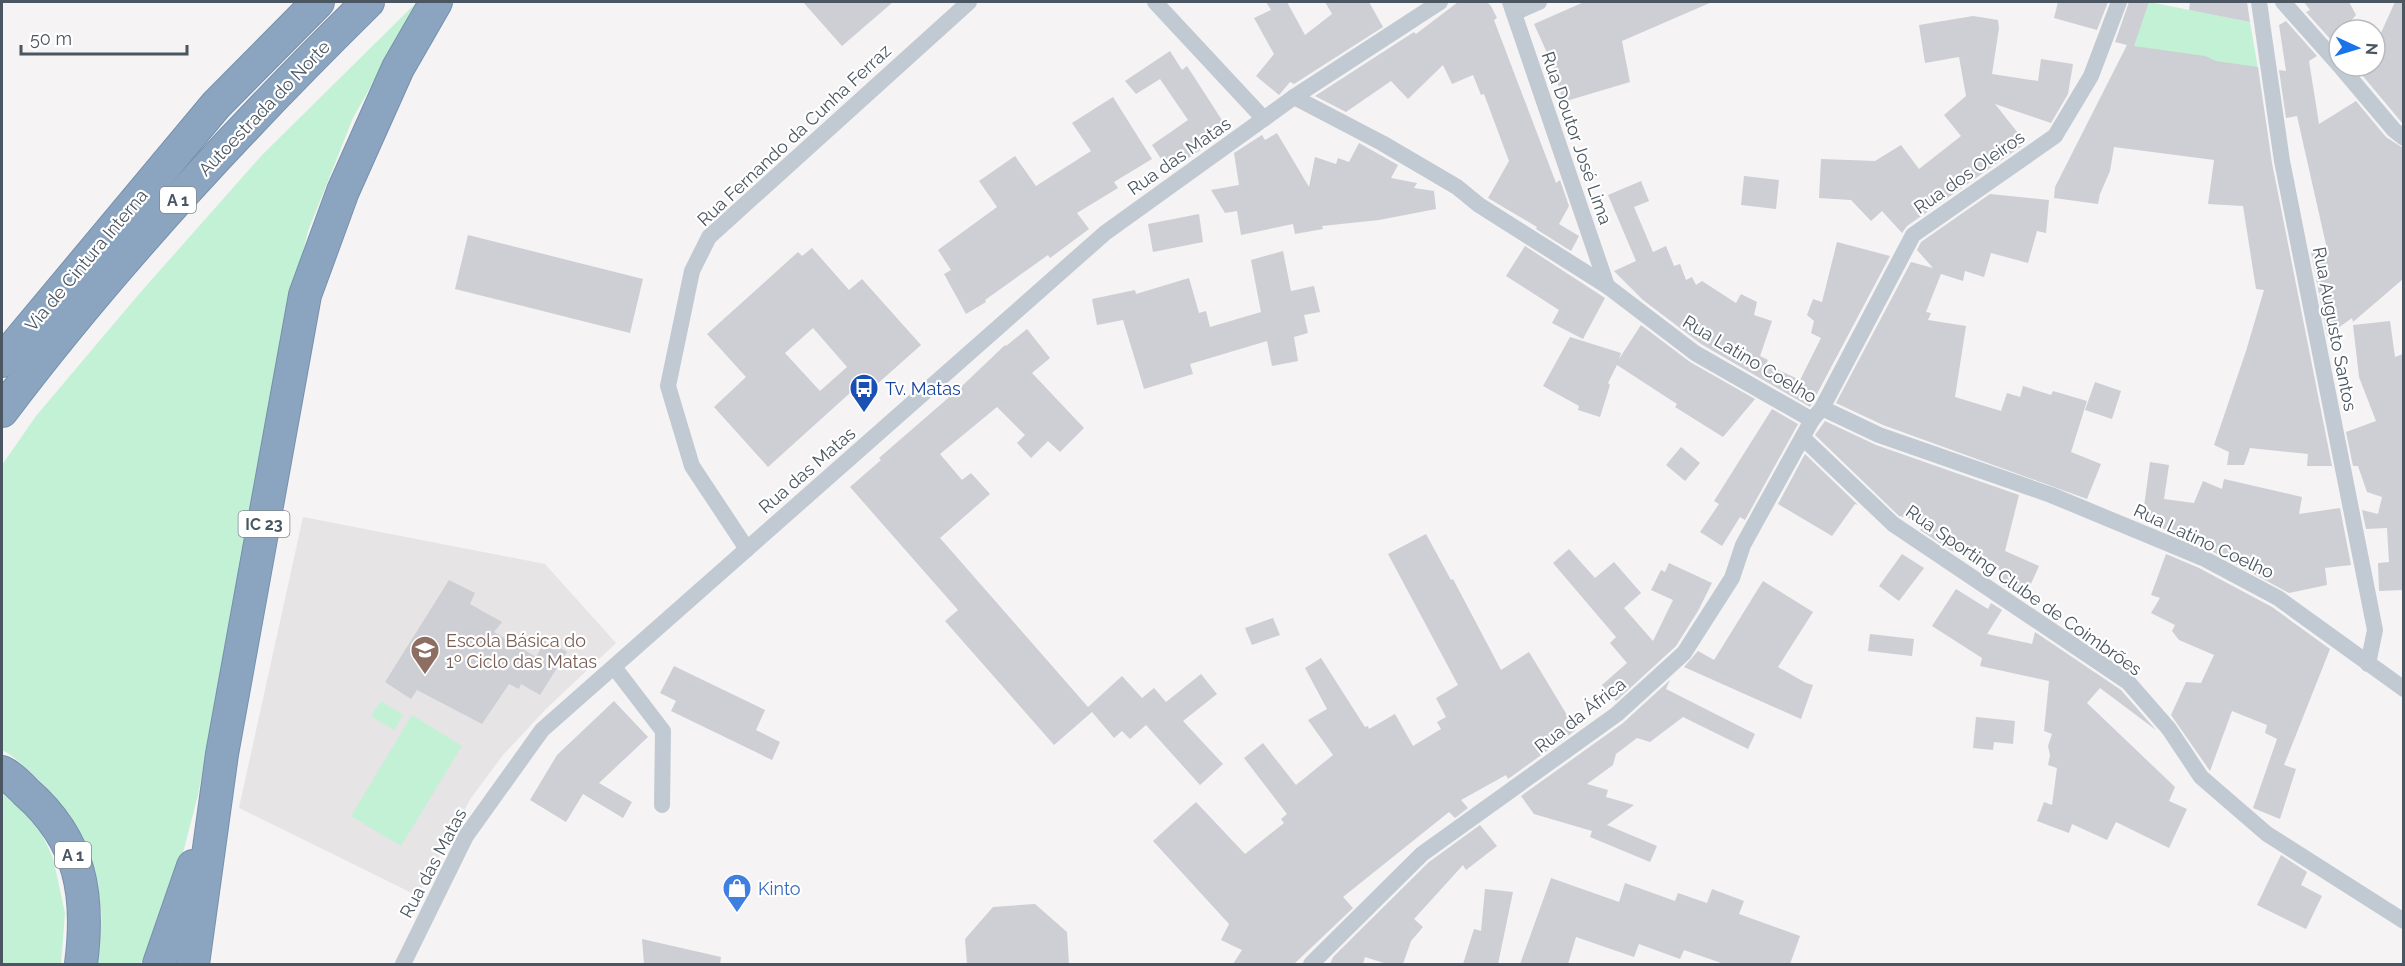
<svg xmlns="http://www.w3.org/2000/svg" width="2405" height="966" font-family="Raleway,sans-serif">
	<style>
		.education { fill: #e6e4e5 }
		.green { fill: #c3f1d5 }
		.building { fill: #cdcfd5; fill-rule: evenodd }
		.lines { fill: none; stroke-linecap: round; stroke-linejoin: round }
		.highway-casing { stroke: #7690ad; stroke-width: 34 }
		.street { stroke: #c1cad2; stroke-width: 16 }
		.highway { stroke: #8ba5c1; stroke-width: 32 }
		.labels { text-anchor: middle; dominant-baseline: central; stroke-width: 4.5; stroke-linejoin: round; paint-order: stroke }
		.shield { fill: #fff; stroke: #808990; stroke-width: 1.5 }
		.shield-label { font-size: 16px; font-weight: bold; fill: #4a5661 }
		.street-label { font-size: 18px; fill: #4a5661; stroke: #fff }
		.transit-label { font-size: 18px; fill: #164399; stroke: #fff; text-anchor: start }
		.education-label { font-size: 18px; fill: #785e54; stroke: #fff; text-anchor: start }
		.shop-label { font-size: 18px; fill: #366cbe; stroke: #fff; text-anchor: start }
	</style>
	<rect width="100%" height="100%" fill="#f5f3f3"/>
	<polygon class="education" points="303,517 545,564 616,643 546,709 503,755 471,798 418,896 239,808"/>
	<g class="green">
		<path d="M417,2h1l-65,116 -45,113 -28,112 -82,452 -19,73 -31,82 -8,14h-47c5,-15 10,-38 8,-54 -6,-54 -33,-105 -74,-141 -8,-7 -16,-15 -25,-19v-285l34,-49 103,-122 123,-139z"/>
		<polygon points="2149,2 2250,22 2258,69 2133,46"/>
		<polygon points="381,701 403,715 394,730 371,716"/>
		<polygon points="412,715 462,746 401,846 351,816"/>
		<polygon points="2,791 39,828 53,858 65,913 61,964 2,964"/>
	</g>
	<g class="building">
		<polygon points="803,2 893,2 842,46"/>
		<polygon points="1266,2 1287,2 1305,35 1332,14 1325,2 1369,2 1383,27 1294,84 1290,82 1279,95 1256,76 1274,54 1254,18 1271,10"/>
		<polygon points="1458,2 1487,2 1491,6 1497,18 1494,20 1556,183 1560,180 1569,206 1559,224 1579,236 1571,251 1536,229 1537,227 1488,198 1509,161 1484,94 1481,95 1473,75 1452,84 1443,65 1408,99 1391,81 1346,112 1315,96 1414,32 1416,34"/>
		<polygon points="1584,2 1712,2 1622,41 1630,82 1563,102 1553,66 1534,24"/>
		<polygon points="2058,2 2108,2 2097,30 2054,18"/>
		<polygon points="2129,2 2149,2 2134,46 2205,56 2216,61 2258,67 2272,163 2332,466 2307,466 2308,454 2250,448 2244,465 2227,465 2229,452 2214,445 2246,351 2264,290 2256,289 2243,206 2208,204 2214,160 2114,147 2110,171 2100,194 2098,204 2054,198 2055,187 2127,45 2115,42"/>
		<polygon points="2190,2 2247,2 2250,22 2189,10"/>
		<polygon points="2304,2 2349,2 2356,15 2343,30 2339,30 2339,34 2332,41 2306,12 2310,10"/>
		<polygon points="2395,2 2403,2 2403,124 2362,75 2366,66 2375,66 2375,46"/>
		<polygon points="1973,16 1998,20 1999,28 1992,74 2038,81 2041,59 2073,64 2068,94 2051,123 1995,104 2026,143 1907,226 1902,233 1882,211 1871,221 1851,200 1819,198 1821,159 1875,161 1901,145 1919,169 1961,136 1944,115 1966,96 1959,57 1925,63 1919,25"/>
		<polygon points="2286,21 2317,56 2309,61 2319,124 2356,101 2386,137 2403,148 2403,279 2353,322 2352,318 2327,336 2311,252 2327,249 2297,116 2286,118 2279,70 2286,71 2279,25"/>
		<polygon points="1170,51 1182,70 1187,66 1229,131 1169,171 1152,145 1188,120 1160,79 1136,94 1125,81"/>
		<polygon points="1113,97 1152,159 1114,182 1118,188 1077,213 1089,229 1050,258 1048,255 985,300 986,302 966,314 944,274 951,270 938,250 997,207 979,181 1015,156 1036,186 1091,151 1072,123"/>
		<polygon points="1277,133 1309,187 1315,157 1336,164 1338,158 1349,162 1359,143 1398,165 1391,178 1417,183 1414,188 1434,191 1436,209 1379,220 1322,226 1323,229 1295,234 1293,224 1241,235 1237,211 1225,213 1211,190 1239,185 1234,153 1262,135 1265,140"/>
		<polygon points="1744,176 1779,180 1776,209 1741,205"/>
		<polygon points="1641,181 1649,201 1634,207 1653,252 1666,246 1674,266 1680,264 1686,280 1692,277 1696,285 1702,281 1736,303 1741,294 1757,302 1754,315 1772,321 1760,356 1768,360 1766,364 1800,380 1821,338 1811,333 1814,321 1807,315 1813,299 1822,302 1837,242 1890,256 1810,407 1701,344 1643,300 1614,271 1636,261 1608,195"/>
		<polygon points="1990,194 2049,200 2046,233 2037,231 2028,263 1991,253 1984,277 1965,271 1963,281 1941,274 1926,312 1931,313 1928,320 1966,326 1955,397 2001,411 2007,393 2020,397 2023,386 2051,395 2053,391 2087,401 2071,452 2101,464 2087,499 1883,425 1836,403 1911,262 1933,268 1917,250 1921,242"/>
		<polygon points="1199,214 1203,242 1153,252 1148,224"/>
		<polygon points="468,235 643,279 630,333 455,289"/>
		<polygon points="1525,246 1605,298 1583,339 1552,323 1559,310 1506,276"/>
		<path d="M812,248l37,42 13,-11 59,66 -64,57 -7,-9 -82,74 -54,-60 32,-30 -39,-43 91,-82 4,4zM813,328l34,39 -27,24 -35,-38z"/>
		<polygon points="1283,251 1291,291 1314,286 1320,312 1304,315 1308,333 1294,337 1298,361 1272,366 1267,341 1190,364 1193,374 1144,389 1123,320 1097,325 1092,299 1135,290 1136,294 1189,278 1199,313 1206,311 1210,327 1261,312 1251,260"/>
		<polygon points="2390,321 2395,357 2403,354 2403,590 2379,591 2378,563 2389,562 2387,528 2366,529 2362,510 2378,514 2382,497 2367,492 2358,466 2353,466 2346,432 2376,421 2359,377 2353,325"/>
		<polygon points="1641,325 1690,362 1755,399 1723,437 1675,407 1677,404 1617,365 1608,383 1610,385 1600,417 1578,410 1579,406 1543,386 1570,337 1621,353 1619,359"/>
		<polygon points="1027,329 1050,358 1032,373 1084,428 1060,452 1048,441 1031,458 1017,443 1025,435 997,407 940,454 962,480 971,473 990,494 940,538 1088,707 1122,676 1142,698 1154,688 1166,702 1201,674 1217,694 1183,721 1223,764 1200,785 1146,725 1130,739 1122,731 1114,738 1092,712 1054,745 945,621 958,610 850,487 881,460 879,458 962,386 1005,345 1006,346"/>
		<polygon points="2095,382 2121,391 2112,419 2085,410"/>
		<polygon points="1772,409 1798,424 1745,520 1740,517 1722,546 1700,532 1719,504 1714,501"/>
		<polygon points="1825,421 1876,445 2019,495 2005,551 2039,566 2024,599 2000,583 2004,572 1991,566 1993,561 1952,551 1920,530 1926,522 1899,516 1815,435"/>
		<polygon points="1681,447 1700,463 1685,481 1666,465"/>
		<polygon points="1805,454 1858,505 1855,504 1832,536 1778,504"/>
		<polygon points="2150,462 2169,465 2164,499 2194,503 2203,481 2222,489 2224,479 2302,497 2299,514 2340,508 2351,565 2325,568 2327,585 2289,593 2208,549 2174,534 2175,531 2159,528 2142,521"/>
		<polygon points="1426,534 1451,580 1453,579 1501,670 1529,652 1576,730 1508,779 1506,775 1461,800 1468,808 1455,818 1449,812 1343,897 1353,908 1294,964 1233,964 1242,950 1221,940 1229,924 1153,841 1196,802 1245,854 1284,823 1281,819 1287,814 1244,758 1263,743 1296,785 1333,755 1308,720 1327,709 1305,668 1321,658 1365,727 1368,726 1369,729 1395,714 1413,746 1441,729 1437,722 1446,717 1436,698 1458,685 1388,554"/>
		<polygon points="1569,549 1595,578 1614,562 1641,593 1624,608 1653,641 1673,600 1651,590 1661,570 1665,572 1669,563 1712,583 1698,611 1676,646 1616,701 1602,685 1627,663 1610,643 1616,637 1553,563"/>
		<polygon points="1902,554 1924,568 1899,601 1879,586"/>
		<polygon points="2166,554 2199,568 2272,607 2330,649 2284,765 2296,769 2280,819 2253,808 2277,739 2265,733 2267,725 2232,711 2210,771 2171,715 2186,682 2201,683 2214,655 2179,640 2172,631 2175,625 2151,613 2160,598 2151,595"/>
		<polygon points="449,580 475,593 470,604 502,622 494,632 536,657 546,639 567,652 540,695 521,684 519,689 509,684 482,724 417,690 411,699 385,682"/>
		<polygon points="1763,581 1813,612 1778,667 1806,683 1813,685 1801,719 1684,667 1698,651 1714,660"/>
		<polygon points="1956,589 1988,609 1991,603 2002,610 1987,634 2032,644 2035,632 2121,690 2156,730 2100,688 2087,703 2175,787 2169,801 2187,809 2169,848 2116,822 2107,840 2072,824 2069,833 2037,821 2044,802 2052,805 2057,768 2048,765 2050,755 2048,746 2052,734 2044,731 2049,681 1980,666 1982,658 1932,626"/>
		<polygon points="1273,618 1280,635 1252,645 1245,628"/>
		<polygon points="1870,634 1914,639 1912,656 1868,651"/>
		<polygon points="674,666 765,710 756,730 780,742 772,760 671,711 676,701 660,693"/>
		<polygon points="1670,680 1666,689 1755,734 1748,749 1683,717 1650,742 1637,738 1616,754 1613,765 1587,784 1608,790 1606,797 1634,805 1607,825 1657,846 1650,862 1590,837 1592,831 1534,814 1521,796 1623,723"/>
		<polygon points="614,701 648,737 599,783 632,802 623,818 583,794 566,822 530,800 557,755"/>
		<polygon points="1976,717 2015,721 2013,744 1994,742 1993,750 1973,748"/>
		<polygon points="1480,825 1497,846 1466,870 1463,865 1414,919 1423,927 1411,941 1403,964 1387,964 1365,957 1363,964 1330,964 1333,957 1429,862"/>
		<polygon points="2281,855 2307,872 2301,885 2322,896 2306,929 2257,905"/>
		<polygon points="1551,878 1619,902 1625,883 1675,901 1678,893 1707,903 1712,889 1744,901 1739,914 1800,936 1790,964 1724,964 1684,950 1680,959 1639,944 1634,957 1576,937 1568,964 1520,964"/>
		<polygon points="1485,889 1513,892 1498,964 1463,964 1474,929 1481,931"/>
		<polygon points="1035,904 1067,932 1069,964 967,964 965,939 993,907"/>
		<polygon points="642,939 721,957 720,964 644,964"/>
	</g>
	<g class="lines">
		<g class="highway-casing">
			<g id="highway">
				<polyline points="2,361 216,105 318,2"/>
				<path d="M2,411c110,-146 236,-281 366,-409"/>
				<path d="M2,772c9,4 17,13 24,20 55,48 64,103 55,172"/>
				<polyline points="159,964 193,866"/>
				<polyline points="193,964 222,754 305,295 343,191 398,68 436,2"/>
			</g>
		</g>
		<g class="street">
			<polyline points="1155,2 1264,119"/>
			<polyline points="1510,2 1607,286"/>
			<polyline points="2259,2 2282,161 2375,630 2368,664"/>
			<polyline points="2283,2 2339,65"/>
			<polyline points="1514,13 1539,2"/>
			<polyline points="2340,66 2394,130 2404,138"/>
			<polyline points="1294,97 1382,143 1457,187 1479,205 1607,286 1695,353 1812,420"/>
			<polyline points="1822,408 1879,435 2051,495 2203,558 2278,598 2404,689"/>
			<polyline points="1803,438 1893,524 2128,682 2169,729 2201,777 2267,834 2404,921"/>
			<polyline points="747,549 692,466 668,386 692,271 709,237 969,2"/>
			<polyline points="614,667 663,731 662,805"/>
			<polyline points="403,964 466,836 542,730 1105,233 1294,97 1440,2"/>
			<polyline points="1311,964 1422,854 1617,714 1684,653 1732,578 1743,545 1812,420 1822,408 1913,235 2055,136 2091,76 2119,2"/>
		</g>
		<use href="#highway" class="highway"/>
	</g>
	<defs>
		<g id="bus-pin" transform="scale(1.5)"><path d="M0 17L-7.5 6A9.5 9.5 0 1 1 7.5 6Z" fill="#1a4fb4" stroke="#fff"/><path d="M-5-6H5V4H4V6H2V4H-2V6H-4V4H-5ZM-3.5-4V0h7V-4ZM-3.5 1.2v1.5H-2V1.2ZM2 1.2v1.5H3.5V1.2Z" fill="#fff"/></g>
		<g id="school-pin" transform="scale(1.5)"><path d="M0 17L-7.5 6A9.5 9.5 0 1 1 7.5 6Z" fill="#8d6e63" stroke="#fff"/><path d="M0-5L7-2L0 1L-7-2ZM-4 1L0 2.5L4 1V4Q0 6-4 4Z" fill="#fff"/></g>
		<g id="shop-pin" transform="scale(1.5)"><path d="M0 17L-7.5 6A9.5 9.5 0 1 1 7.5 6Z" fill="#3f7fe0" stroke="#fff"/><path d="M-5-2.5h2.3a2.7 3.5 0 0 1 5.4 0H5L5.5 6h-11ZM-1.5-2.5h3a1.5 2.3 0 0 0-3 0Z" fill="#fff"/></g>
	</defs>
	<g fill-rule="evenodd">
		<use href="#bus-pin" x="864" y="388"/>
		<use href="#school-pin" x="425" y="650"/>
		<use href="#shop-pin" x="737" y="888"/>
	</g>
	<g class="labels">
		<g class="shield">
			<rect x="160" y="187" width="36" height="26" rx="4.5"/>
			<rect x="238.5" y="511" width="51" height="26" rx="4.5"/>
			<rect x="55" y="842" width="36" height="26" rx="4.5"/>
		</g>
		<g class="shield-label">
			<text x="178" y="200">A 1</text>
			<text x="264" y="524">IC 23</text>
			<text x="73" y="855">A 1</text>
		</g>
		<g class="street-label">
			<text transform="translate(264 108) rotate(-46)">Autoestrada do Norte</text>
			<text transform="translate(794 135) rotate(-43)">Rua Fernando da Cunha Ferraz</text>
			<text transform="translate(1577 138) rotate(71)">Rua Doutor José Lima</text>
			<text transform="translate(1179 156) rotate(-35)">Rua das Matas</text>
			<text transform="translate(1969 172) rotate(-35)">Rua dos Oleiros</text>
			<text transform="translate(86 260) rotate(-50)">Via de Cintura Interna</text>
			<text transform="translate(2335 329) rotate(79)">Rua Augusto Santos</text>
			<text transform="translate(1750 359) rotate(31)">Rua Latino Coelho</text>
			<text transform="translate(807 470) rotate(-41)">Rua das Matas</text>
			<text transform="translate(2204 541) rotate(25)">Rua Latino Coelho</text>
			<text transform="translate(2024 590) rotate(35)">Rua Sporting Clube de Coimbrões</text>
			<text transform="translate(1580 715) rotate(-38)">Rua da África</text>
			<text transform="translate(433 863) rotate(-62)">Rua das Matas</text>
		</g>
		<g class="transit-label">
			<text x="885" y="388">Tv. Matas</text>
		</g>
		<g class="education-label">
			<text x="446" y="640">Escola Básica do<tspan x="446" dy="21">1º Ciclo das Matas</tspan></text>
		</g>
		<g class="shop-label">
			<text x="758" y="888">Kinto</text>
		</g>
	</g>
	<rect width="2405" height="966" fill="none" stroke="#4a5661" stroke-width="6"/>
	<g transform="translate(2357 48) rotate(94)"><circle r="28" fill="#ffffff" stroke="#b7bbc0" stroke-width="1.5"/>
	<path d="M0-4.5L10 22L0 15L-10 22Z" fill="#1a73e8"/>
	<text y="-9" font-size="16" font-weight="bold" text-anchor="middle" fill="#4a5661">N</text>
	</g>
	<path d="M21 45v9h166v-9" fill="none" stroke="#4a5661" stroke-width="3"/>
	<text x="30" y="45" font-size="18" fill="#4a5661" stroke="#ffffff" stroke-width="4.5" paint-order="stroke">50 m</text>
</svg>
